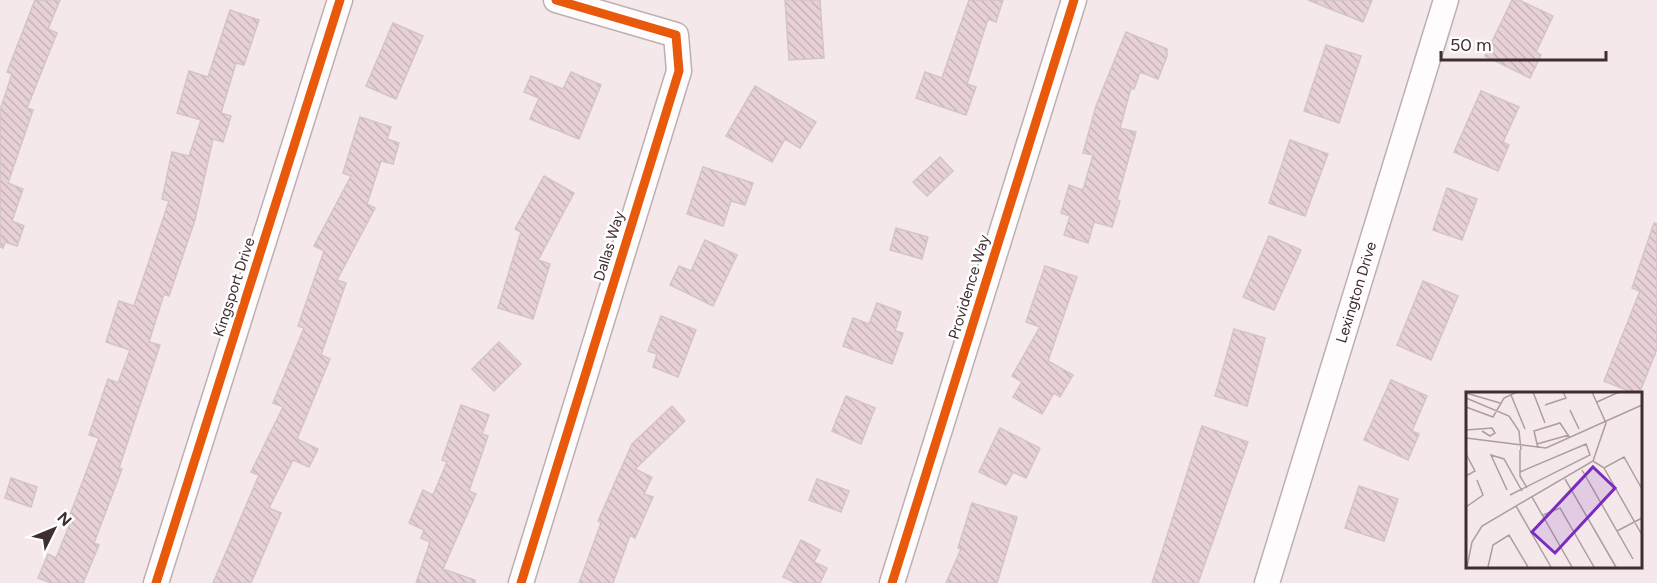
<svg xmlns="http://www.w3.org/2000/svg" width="1657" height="583" font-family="Figtree,sans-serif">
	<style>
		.building { fill: url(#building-back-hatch); stroke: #d2c5c7; stroke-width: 1.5 }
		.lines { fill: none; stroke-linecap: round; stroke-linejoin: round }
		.street-casing { stroke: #bdafb2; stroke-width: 27 }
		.street { stroke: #fefcfc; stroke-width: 24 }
		.cycleway-casing { stroke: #fff; stroke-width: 13 }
		.cycleway { stroke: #e8590c; stroke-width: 9 }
		.labels { text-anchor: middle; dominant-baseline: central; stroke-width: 5; stroke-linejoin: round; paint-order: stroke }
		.street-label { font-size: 15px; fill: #3e2e32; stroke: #fff }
		.inset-road { fill: none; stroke: #ac9ea0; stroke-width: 1.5 }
		.view { fill: #7b2cbf; fill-opacity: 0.15; stroke: #7b2cbf; stroke-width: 3 }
		.inset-edge { fill: none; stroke: #3e2e32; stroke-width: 3 }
	</style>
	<defs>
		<pattern id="building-back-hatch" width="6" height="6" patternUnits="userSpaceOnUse" patternTransform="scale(1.5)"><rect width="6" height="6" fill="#e8d1d6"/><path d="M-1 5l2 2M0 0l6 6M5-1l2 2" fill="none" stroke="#c8b4b8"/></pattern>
	</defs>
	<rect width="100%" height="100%" fill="#f5e8ea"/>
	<g class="building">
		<polygon points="35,0 60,0 48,29 57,33 27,108 33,110 8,183 23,189 12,221 24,226 17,246 5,242 3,248 0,247 0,110 12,74 7,72"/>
		<polygon points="785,0 820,0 824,58 789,60"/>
		<polygon points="969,0 1003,0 996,22 988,19 967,84 976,87 966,115 916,98 925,72 942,78"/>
		<polygon points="1308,0 1372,0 1363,22"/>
		<polygon points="1512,0 1519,0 1553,16 1536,52 1541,55 1530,78 1485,56"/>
		<polygon points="230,10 259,20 244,65 236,63 221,113 231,116 223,142 213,139 195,220 169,296 164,294 149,342 160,345 119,468 122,469 94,543 99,545 83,583 51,583 38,578 48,554 56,558 73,516 70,515 99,438 89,435 108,379 118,383 130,350 106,342 119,301 134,306 169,201 162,199 172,152 189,156 201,120 177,113 189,71 208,77"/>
		<polygon points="393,23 423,36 396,99 366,86"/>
		<polygon points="1126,32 1167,49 1167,56 1158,79 1140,72 1134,89 1131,88 1120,128 1136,132 1117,200 1120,201 1112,227 1094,222 1088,243 1064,235 1070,216 1061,213 1069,185 1083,190 1093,155 1083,153 1096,106"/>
		<polygon points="1326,45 1361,56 1339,123 1304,111"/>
		<polygon points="571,72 601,85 579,139 530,119 539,98 524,92 531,76 563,89"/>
		<polygon points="755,86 816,122 800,148 785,139 772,162 726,136"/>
		<polygon points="1481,91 1519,107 1503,142 1509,145 1498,171 1454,152"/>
		<polygon points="360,117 391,127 387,139 399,143 393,164 381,161 367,204 375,208 337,280 346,283 321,355 330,359 297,439 318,449 309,467 293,460 269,508 281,513 251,583 213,583 259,475 251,472 283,407 273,403 304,328 298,326 324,251 314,246 351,176 343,173"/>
		<polygon points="1290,140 1328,154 1305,216 1269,203"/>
		<polygon points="940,157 953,171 927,196 913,182"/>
		<polygon points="703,167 753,183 745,205 731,201 723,226 687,214"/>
		<polygon points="544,176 574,193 538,260 550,264 533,319 498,308 521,232 515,229"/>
		<polygon points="1447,188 1477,199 1462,240 1433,230"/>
		<polygon points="1654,223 1657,224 1657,349 1639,394 1636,394 1604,381 1640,291 1632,288"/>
		<polygon points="896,228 928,237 922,259 890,250"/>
		<polygon points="1269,236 1301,250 1274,310 1243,297"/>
		<polygon points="705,240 737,255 713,306 670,285 679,266 691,271"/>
		<polygon points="1045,266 1077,277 1048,361 1073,375 1060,397 1054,393 1042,414 1013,397 1022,382 1012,376 1040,327 1026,322"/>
		<polygon points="1423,281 1458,296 1431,360 1397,345"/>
		<polygon points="877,303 901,312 895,331 903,333 892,364 843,346 853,318 869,324"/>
		<polygon points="661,316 696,330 678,377 653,367 657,354 648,351"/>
		<polygon points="1234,329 1265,338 1247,406 1215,396"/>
		<polygon points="499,342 521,364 494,391 472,369"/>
		<polygon points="1391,380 1427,396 1412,431 1419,434 1408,460 1364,440"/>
		<polygon points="846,396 875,408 861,444 832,431"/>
		<polygon points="461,405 489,415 482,434 488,436 469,491 476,494 443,569 475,580 475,583 416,583 430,542 421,538 424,530 409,523 423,490 433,495 447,462 442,460"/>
		<polygon points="672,406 685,421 635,469 652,477 644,494 653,497 635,538 630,535 613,583 579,583 601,523 598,521 632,444"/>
		<polygon points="1202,426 1248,442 1198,583 1152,583"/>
		<polygon points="1000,428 1040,448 1026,478 1013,472 1006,485 979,472"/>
		<polygon points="11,478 37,487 31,507 5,498"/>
		<polygon points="817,479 849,491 841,512 809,500"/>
		<polygon points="1359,486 1398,499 1384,541 1345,528"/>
		<polygon points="972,503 1017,517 997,583 946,583 961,549 958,548"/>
		<polygon points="801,540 820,550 814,562 827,568 820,583 796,583 783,577"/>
	</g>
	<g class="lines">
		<g class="street-casing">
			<g id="street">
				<polyline points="156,583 340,0"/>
				<polyline points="521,583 679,71 676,35 556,0"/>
				<polyline points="892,583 1074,0"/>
				<path id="s1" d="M1267,583l179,-583"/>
			</g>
		</g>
		<use href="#street" class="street"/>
		<g class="cycleway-casing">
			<g id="cycleway">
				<polyline points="156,583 340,0"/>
				<polyline points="521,583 679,71 676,35 556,0"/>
				<polyline points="892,583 1074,0"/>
			</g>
		</g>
		<use href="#cycleway" class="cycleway"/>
	</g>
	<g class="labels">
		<g class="street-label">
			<text transform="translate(609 246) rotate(-73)">Dallas Way</text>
			<text transform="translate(234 287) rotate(-72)">Kingsport Drive</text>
			<text transform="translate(969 287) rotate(-73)">Providence Way</text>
			<text stroke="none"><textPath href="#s1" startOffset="304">Lexington Drive</textPath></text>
		</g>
	</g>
	<g transform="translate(1466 392)">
		<rect width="176" height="176" fill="#f5e8ea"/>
		<path class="inset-road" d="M67,0l12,31M0,1l34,10M45,3l14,34M0,6l43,18 10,15 2,19M131,10l22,-10M79,13l21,-7 -3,-6M0,15l27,10 11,-19 13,-6M104,18l9,19M0,38l26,-2 3,5 -5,3 -8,-5M0,46l80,10 96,-43M71,52l32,-9M72,56l-4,-17 26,-8 10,15M54,58v26l7,12M0,62l9,17 -9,5M127,69l11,7 20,-11 18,32M138,76l38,67M116,78l51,89M99,87l51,88M41,98l-16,-35 13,4 18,32M44,103l80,-40 -4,-11 -66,28M66,105l40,70M50,114l35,61M0,115l17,-12 -6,-15M77,123l17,-7 34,59M151,139l25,-13M1,175l5,-25 10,-16 111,-65 13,-38 -14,-31M22,175l5,-22 16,-10 19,32"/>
		<path class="view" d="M127,75l22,21 -60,65 -23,-21z"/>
		<rect width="176" height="176" class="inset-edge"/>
	</g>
	<g transform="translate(54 529) rotate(47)" stroke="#ffffff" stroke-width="4.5" paint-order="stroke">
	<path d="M0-4.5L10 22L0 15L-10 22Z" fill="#3e2e32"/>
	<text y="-9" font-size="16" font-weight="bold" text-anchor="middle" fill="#3e2e32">N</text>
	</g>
	<path d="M1441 51v9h165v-9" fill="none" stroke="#3e2e32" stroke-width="3"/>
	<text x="1450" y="51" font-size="18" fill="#3e2e32" stroke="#ffffff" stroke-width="4.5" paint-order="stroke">50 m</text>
</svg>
